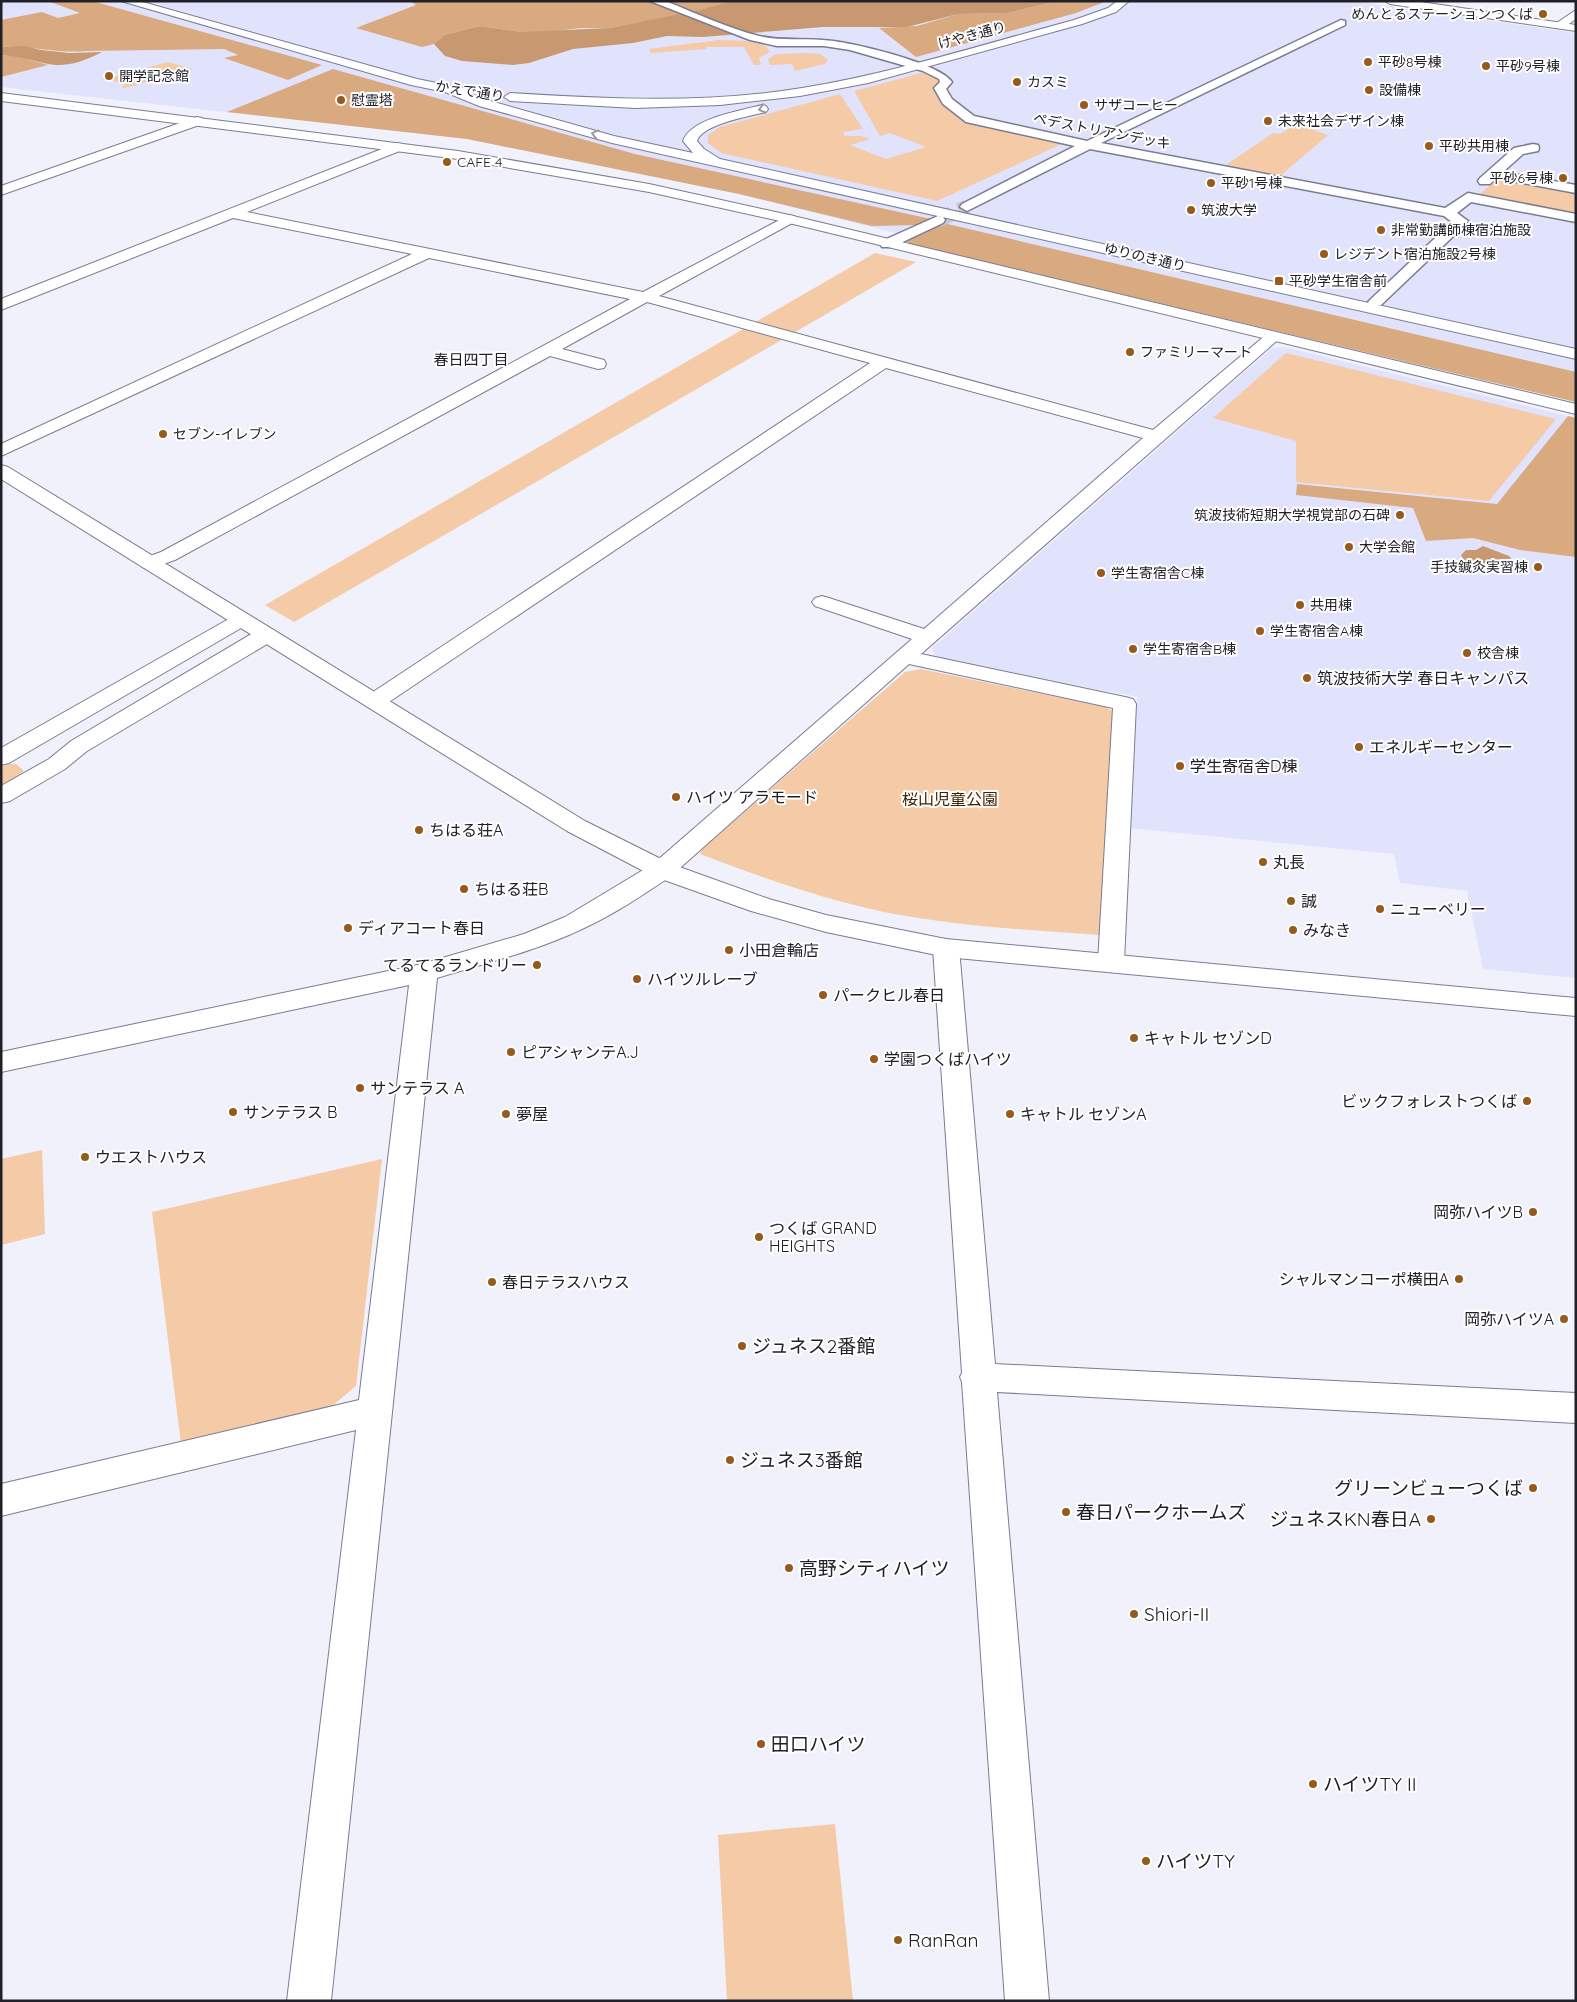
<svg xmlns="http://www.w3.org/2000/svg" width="1577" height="2002" font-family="Quicksand,'Noto Sans JP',sans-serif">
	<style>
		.built { fill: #e1e3fc }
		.green { fill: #f4caa7 }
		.forest { fill: #d9a980 }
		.water { fill: #c89870 }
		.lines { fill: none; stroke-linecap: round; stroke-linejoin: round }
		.pedestrian-tunnel { stroke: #c6c7d1; stroke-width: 15; stroke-dasharray: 15 8; stroke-linecap: butt }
		.pedestrian-casing { stroke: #7a7c91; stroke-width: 3 }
		.minor-casing { stroke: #7a7c91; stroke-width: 2 }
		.tertiary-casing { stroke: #7a7c91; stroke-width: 2 }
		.pedestrian { fill: #fff; fill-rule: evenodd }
		.minor { fill: #fff; fill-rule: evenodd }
		.tertiary { fill: #fff; fill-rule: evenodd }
		.oneway { stroke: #9b9b9f }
		.poi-dot { fill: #975a1c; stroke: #fff; stroke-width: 2 }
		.labels { text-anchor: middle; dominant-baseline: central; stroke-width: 4; stroke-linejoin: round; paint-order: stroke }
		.far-poi-label { font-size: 14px; fill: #202029; stroke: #fff; text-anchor: start }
		.far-street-label { font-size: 14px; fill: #202029; stroke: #fff }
		.far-neighbourhood-label { font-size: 15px; fill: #202029; stroke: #fff }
		.poi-label { font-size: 16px; fill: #202029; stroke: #fff; text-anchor: start }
		.park-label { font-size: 16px; fill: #432302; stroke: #fff }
		.near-poi-label { font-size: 19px; fill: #202029; stroke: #fff; text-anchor: start }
	</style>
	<rect width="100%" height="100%" fill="#f0f1fb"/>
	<g class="built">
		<polygon points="1,1 1352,1 1576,33 1576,402 910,244 906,240 908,236 739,194 467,139 1,87"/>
		<polygon points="1284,347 1576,418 1576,978 1483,969 1467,891 1400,883 1394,854 1128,828 1132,719 1138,697 937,659 932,648 1272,348"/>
	</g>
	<g class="green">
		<polygon points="719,40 746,41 766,46 770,52 759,58 761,65 754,65 744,47 706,47 706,49 651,53 649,49"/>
		<polygon points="806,53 820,54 828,60 825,64 795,71 792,64 770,65 768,59 776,54"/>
		<polygon points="168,62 193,69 125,88 121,87 125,85 111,80 101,80"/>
		<polygon points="925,72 937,78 939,82 934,88 935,92 959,116 1064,143 937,201 721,153 708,143 708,135 720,127 840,94 863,129 843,132 845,136 861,136 870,139 850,145 886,159 926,147 890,133 880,136 854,91"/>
		<polygon points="1297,124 1328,135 1278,178 1223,167 1273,133 1280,134"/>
		<polygon points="1508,178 1576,191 1576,216 1479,195 1497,179"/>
		<polygon points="875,253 916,262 294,622 265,605"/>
		<polygon points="1286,353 1556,419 1489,501 1296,482 1296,441 1213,418"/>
		<path d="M921,669l184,38 10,6 -16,222c-72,-5 -144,-9 -215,-23 -62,-13 -124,-35 -184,-58l2,-5 203,-177z"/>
		<polygon points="9,764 16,764 23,770 23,772 1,787 1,767"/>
		<polygon points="42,1150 45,1234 1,1245 1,1159"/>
		<polygon points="382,1159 356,1386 332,1406 181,1444 152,1212"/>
		<polygon points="835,1824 853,2001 727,2001 718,1835"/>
	</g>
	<g class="forest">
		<path d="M48,1h44l230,64 -34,15 -64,-22 14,-3 -14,-6 -137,2c-30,3 -57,-6 -86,-4v-27l41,-8 16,6 22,-5z"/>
		<polygon points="410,1 647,1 683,14 610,28 581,28 545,32 521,32 480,26 444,35 434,44 422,47 356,28 416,5"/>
		<polygon points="662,1 730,1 694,12"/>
		<polygon points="1057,1 1107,1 1076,13 916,57 879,28 917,26 958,14 1008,13"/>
		<polygon points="1,55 15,56 48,65 1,77"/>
		<polygon points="333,69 635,154 931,219 919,225 872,226 739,194 467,139 227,112"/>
		<polygon points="939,222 1576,372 1576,402 910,244 906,240 909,236"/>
		<polygon points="1568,416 1576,418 1576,557 1520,550 1473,538 1426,541 1413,508 1296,495 1297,484 1497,504"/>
	</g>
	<g class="water">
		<polygon points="730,1 1057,1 1008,13 958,14 907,27 823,27 703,37 667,36 633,43 573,49 529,63 513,65 462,61 445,56 434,44 444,35 480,26 521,32 610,28 700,10"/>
		<path d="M24,46l17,4 28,3 33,-1c-49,25 -54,7 -101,3v-8z"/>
		<polygon points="1483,546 1509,556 1514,562 1497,566 1501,571 1498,572 1467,566 1461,555 1466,550 1476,550"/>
	</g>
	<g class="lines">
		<polyline class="pedestrian-tunnel" points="938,220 967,207"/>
		<g class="pedestrian-casing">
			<g id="pedestrian">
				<path d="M650,1h15c31,12 62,27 94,35 21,5 42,2 64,4 25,1 117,23 129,42l-6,7 6,10 22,17 113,25 254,-121 4,1v4l-244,118 344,65 23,-15 108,21v8l-105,-20 -14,11 11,8 -2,3 -85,81h-10l-3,-3 3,-3 81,-77 -8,-6 -354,-67 -123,62 -7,-4 2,-3 113,-58 -109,-24 -23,-18 -9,-16 6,-6 -1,-3 -16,-8 -73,-21 -26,-4h-47l-27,-6z"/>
				<polygon points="1533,144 1538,145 1539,148 1538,151 1523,154 1503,172 1576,185 1576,193 1496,178 1490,184 1480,184 1478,181 1480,178 1514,148"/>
				<polygon points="938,216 943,217 945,220 943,223 892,247 882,247 880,244 882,241"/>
			</g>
		</g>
		<g class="minor-casing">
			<g id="minor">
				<polygon points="1576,10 1576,19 1563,28 1555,28 1555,24"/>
				<polygon points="197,117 202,118 203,121 202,124 1,195 1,186"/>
				<path d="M397,143l5,1 2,3 -2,3 -155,62 396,80 146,-77 5,1 2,3 -2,3 -135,74 494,134 114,-96h12l2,3 -360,317 204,43 8,2 3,5 -12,258 -4,6 -9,3 -9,-3 -4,-6 15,-254 -204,-44 -238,212c-28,19 -58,39 -89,53 -46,22 -96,34 -145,49l-106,1023h-44l69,-571 -355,86v-32l358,-84 50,-415 -408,87v-20l421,-88 102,-30 41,-17 88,-53 259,-225 -97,-33 -3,-4 3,-4 7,-2 7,2 95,31 219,-191 -257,-70 -503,338 -8,2 -8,-2 -3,-5 3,-5 503,-333 -223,-61 -85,47 42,11 2,4 -2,4 -6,1 -48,-13 -375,204 -26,9 -7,-2 -3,-4 3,-4 19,-7 469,-253 -201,-41 -428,198v-12l411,-190 -179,-36 -232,92v-11z"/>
				<polygon points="241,614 248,616 252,620 248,624 9,763 1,765 1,748 234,616"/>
				<polygon points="266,629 274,630 277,635 274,640 87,751 65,769 10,801 1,803 1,786 49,759 71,741 258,630"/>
				<polygon points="946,939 955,942 959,948 995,1364 1576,1393 1576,1423 997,1392 1049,2001 1005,2001 962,1382 960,1377 962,1373 933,948 937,942"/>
			</g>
		</g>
		<g class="tertiary-casing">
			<g id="tertiary">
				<path d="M121,1h18l278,78 55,11 1,5 14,5 127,36 79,17 -10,-12c8,-23 57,-30 79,-36l4,1 2,3 -2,3c-16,4 -64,12 -69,29l7,8 16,10 856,190v10l-964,-216 -133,-37 -34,-14 -34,-7z"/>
				<path d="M1117,1h12l-13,11 -34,12 -214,59 -68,13 -80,9 -85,3 -125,-7 -6,-4 6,-4c98,6 195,11 292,-5 92,-15 182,-44 272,-68l34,-12z"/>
				<polygon points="1385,1 1414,1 1576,25 1576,31 1390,4"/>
				<polygon points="1,93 458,151 649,184 789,215 1576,404 1576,414 789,223 649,192 458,159 1,101"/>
				<polygon points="1,465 8,467 585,821 671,864 769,899 826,915 946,939 1576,998 1576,1016 946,957 826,932 751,911 653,876 567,831 1,479"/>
			</g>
		</g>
		<use href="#pedestrian" class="pedestrian"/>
		<use href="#minor" class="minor"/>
		<use href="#tertiary" class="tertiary"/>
	</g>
	<defs><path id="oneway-chevron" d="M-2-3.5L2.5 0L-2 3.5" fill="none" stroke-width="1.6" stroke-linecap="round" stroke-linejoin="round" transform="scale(1.25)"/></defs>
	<g class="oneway">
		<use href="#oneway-chevron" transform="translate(762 109) rotate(164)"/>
		<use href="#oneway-chevron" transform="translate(595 134) rotate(-165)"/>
	</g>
	<g class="poi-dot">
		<circle cx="1543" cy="14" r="5"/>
		<circle cx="1368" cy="62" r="5"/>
		<circle cx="1486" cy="66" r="5"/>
		<circle cx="109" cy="76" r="5"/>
		<circle cx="1017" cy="82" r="5"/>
		<circle cx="1369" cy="90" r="5"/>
		<circle cx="341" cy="100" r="5"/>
		<circle cx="1084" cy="105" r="5"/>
		<circle cx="1268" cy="121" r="5"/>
		<circle cx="1429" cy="146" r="5"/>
		<circle cx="447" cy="162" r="5"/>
		<circle cx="1563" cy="178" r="5"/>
		<circle cx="1211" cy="183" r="5"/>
		<circle cx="1191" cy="210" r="5"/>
		<circle cx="1381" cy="230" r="5"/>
		<circle cx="1324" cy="254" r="5"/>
		<rect x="1274" y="276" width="10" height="10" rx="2.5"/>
		<circle cx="1130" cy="352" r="5"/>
		<circle cx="163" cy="434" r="5"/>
		<circle cx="1400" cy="515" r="5"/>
		<circle cx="1349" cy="547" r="5"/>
		<circle cx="1538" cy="567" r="5"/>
		<circle cx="1101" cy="573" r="5"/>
		<circle cx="1300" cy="605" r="5"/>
		<circle cx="1260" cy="631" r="5"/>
		<circle cx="1133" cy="649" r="5"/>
		<circle cx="1467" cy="653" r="5"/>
		<circle cx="1307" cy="678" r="5"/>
		<circle cx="1359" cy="747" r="5"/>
		<circle cx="1180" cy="766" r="5"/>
		<circle cx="676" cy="797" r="5"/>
		<circle cx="419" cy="830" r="5"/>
		<circle cx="1263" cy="862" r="5"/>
		<circle cx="464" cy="889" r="5"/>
		<circle cx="1291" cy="901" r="5"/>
		<circle cx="1380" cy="909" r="5"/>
		<circle cx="348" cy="928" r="5"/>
		<circle cx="1293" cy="930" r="5"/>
		<circle cx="729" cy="950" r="5"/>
		<circle cx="537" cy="965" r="5"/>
		<circle cx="637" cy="979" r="5"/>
		<circle cx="823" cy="995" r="5"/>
		<circle cx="1134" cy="1038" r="5"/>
		<circle cx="511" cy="1052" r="5"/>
		<circle cx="874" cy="1059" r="5"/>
		<circle cx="360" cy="1088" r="5"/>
		<circle cx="1527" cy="1101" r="5"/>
		<circle cx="233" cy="1112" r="5"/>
		<circle cx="506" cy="1114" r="5"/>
		<circle cx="1010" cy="1114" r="5"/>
		<circle cx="85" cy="1157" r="5"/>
		<circle cx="1533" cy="1212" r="5"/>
		<circle cx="759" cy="1237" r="5"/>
		<circle cx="1459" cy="1279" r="5"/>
		<circle cx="492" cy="1282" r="5"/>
		<circle cx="1564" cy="1319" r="5"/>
		<circle cx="742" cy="1346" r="5"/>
		<circle cx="730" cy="1460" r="5"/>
		<circle cx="1533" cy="1488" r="5"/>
		<circle cx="1066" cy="1512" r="5"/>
		<circle cx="1431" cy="1519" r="5"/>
		<circle cx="789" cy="1568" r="5"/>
		<circle cx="1134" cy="1614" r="5"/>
		<circle cx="761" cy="1744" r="5"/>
		<circle cx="1313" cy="1784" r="5"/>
		<circle cx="1146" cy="1861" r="5"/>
		<circle cx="898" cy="1940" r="5"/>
	</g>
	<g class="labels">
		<g class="far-poi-label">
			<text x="1533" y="14" text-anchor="end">めんとるステーションつくば</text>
			<text x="1378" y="62">平砂8号棟</text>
			<text x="1496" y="66">平砂9号棟</text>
			<text x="119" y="76">開学記念館</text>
			<text x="1027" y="82">カスミ</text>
			<text x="1379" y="90">設備棟</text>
			<text x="351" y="100">慰霊塔</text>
			<text x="1094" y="105">サザコーヒー</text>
			<text x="1278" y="121">未来社会デザイン棟</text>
			<text x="1439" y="146">平砂共用棟</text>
			<text x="457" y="162">CAFE 4</text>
			<text x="1553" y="178" text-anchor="end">平砂6号棟</text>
			<text x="1221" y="183">平砂1号棟</text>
			<text x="1201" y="210">筑波大学</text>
			<text x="1391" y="230">非常勤講師棟宿泊施設</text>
			<text x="1334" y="254">レジデント宿泊施設2号棟</text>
			<text x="1289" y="281">平砂学生宿舎前</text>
			<text x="1140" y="352">ファミリーマート</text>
			<text x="173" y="434">セブン-イレブン</text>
			<text x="1390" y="515" text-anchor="end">筑波技術短期大学視覚部の石碑</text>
			<text x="1359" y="547">大学会館</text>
			<text x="1528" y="567" text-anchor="end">手技鍼灸実習棟</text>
			<text x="1111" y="573">学生寄宿舎C棟</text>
			<text x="1310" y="605">共用棟</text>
			<text x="1270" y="631">学生寄宿舎A棟</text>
			<text x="1143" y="649">学生寄宿舎B棟</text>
			<text x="1477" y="653">校舎棟</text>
		</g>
		<g class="far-street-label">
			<text transform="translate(972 35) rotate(-15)">けやき通り</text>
			<text transform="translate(470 91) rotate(9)">かえで通り</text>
			<text transform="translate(1102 131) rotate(11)">ペデストリアンデッキ</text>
			<text transform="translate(1145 257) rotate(13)">ゆりのき通り</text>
		</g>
		<g class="far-neighbourhood-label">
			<text x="471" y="359">春日四丁目</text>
		</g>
		<g class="poi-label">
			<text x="1317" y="678">筑波技術大学 春日キャンパス</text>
			<text x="1369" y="747">エネルギーセンター</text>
			<text x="1190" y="766">学生寄宿舎D棟</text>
			<text x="686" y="797">ハイツ アラモード</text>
			<text x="429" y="830">ちはる荘A</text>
			<text x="1273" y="862">丸長</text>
			<text x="474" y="889">ちはる荘B</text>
			<text x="1301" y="901">誠</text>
			<text x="1390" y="909">ニューベリー</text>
			<text x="358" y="928">ディアコート春日</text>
			<text x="1303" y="930">みなき</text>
			<text x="739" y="950">小田倉輪店</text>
			<text x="527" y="965" text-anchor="end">てるてるランドリー</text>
			<text x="647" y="979">ハイツルレーブ</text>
			<text x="833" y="995">パークヒル春日</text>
			<text x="1144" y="1038">キャトル セゾンD</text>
			<text x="521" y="1052">ピアシャンテA.J</text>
			<text x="884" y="1059">学園つくばハイツ</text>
			<text x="370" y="1088">サンテラス A</text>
			<text x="1517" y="1101" text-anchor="end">ビックフォレストつくば</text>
			<text x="243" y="1112">サンテラス B</text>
			<text x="516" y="1114">夢屋</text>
			<text x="1020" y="1114">キャトル セゾンA</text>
			<text x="95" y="1157">ウエストハウス</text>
			<text x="1523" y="1212" text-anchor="end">岡弥ハイツB</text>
			<text x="769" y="1228">つくば GRAND<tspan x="769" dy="18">HEIGHTS</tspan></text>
			<text x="1449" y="1279" text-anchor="end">シャルマンコーポ横田A</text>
			<text x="502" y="1282">春日テラスハウス</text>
			<text x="1554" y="1319" text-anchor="end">岡弥ハイツA</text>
		</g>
		<g class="park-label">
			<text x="950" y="799">桜山児童公園</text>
		</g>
		<g class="near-poi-label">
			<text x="752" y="1346">ジュネス2番館</text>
			<text x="740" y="1460">ジュネス3番館</text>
			<text x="1523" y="1488" text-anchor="end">グリーンビューつくば</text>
			<text x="1076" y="1512">春日パークホームズ</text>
			<text x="1421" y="1519" text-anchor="end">ジュネスKN春日A</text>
			<text x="799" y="1568">高野シティハイツ</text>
			<text x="1144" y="1614">Shiori-II</text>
			<text x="771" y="1744">田口ハイツ</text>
			<text x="1323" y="1784">ハイツTY II</text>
			<text x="1156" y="1861">ハイツTY</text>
			<text x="908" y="1940">RanRan</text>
		</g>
	</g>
	<rect width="1577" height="2002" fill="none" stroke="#202029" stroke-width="5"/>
</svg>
